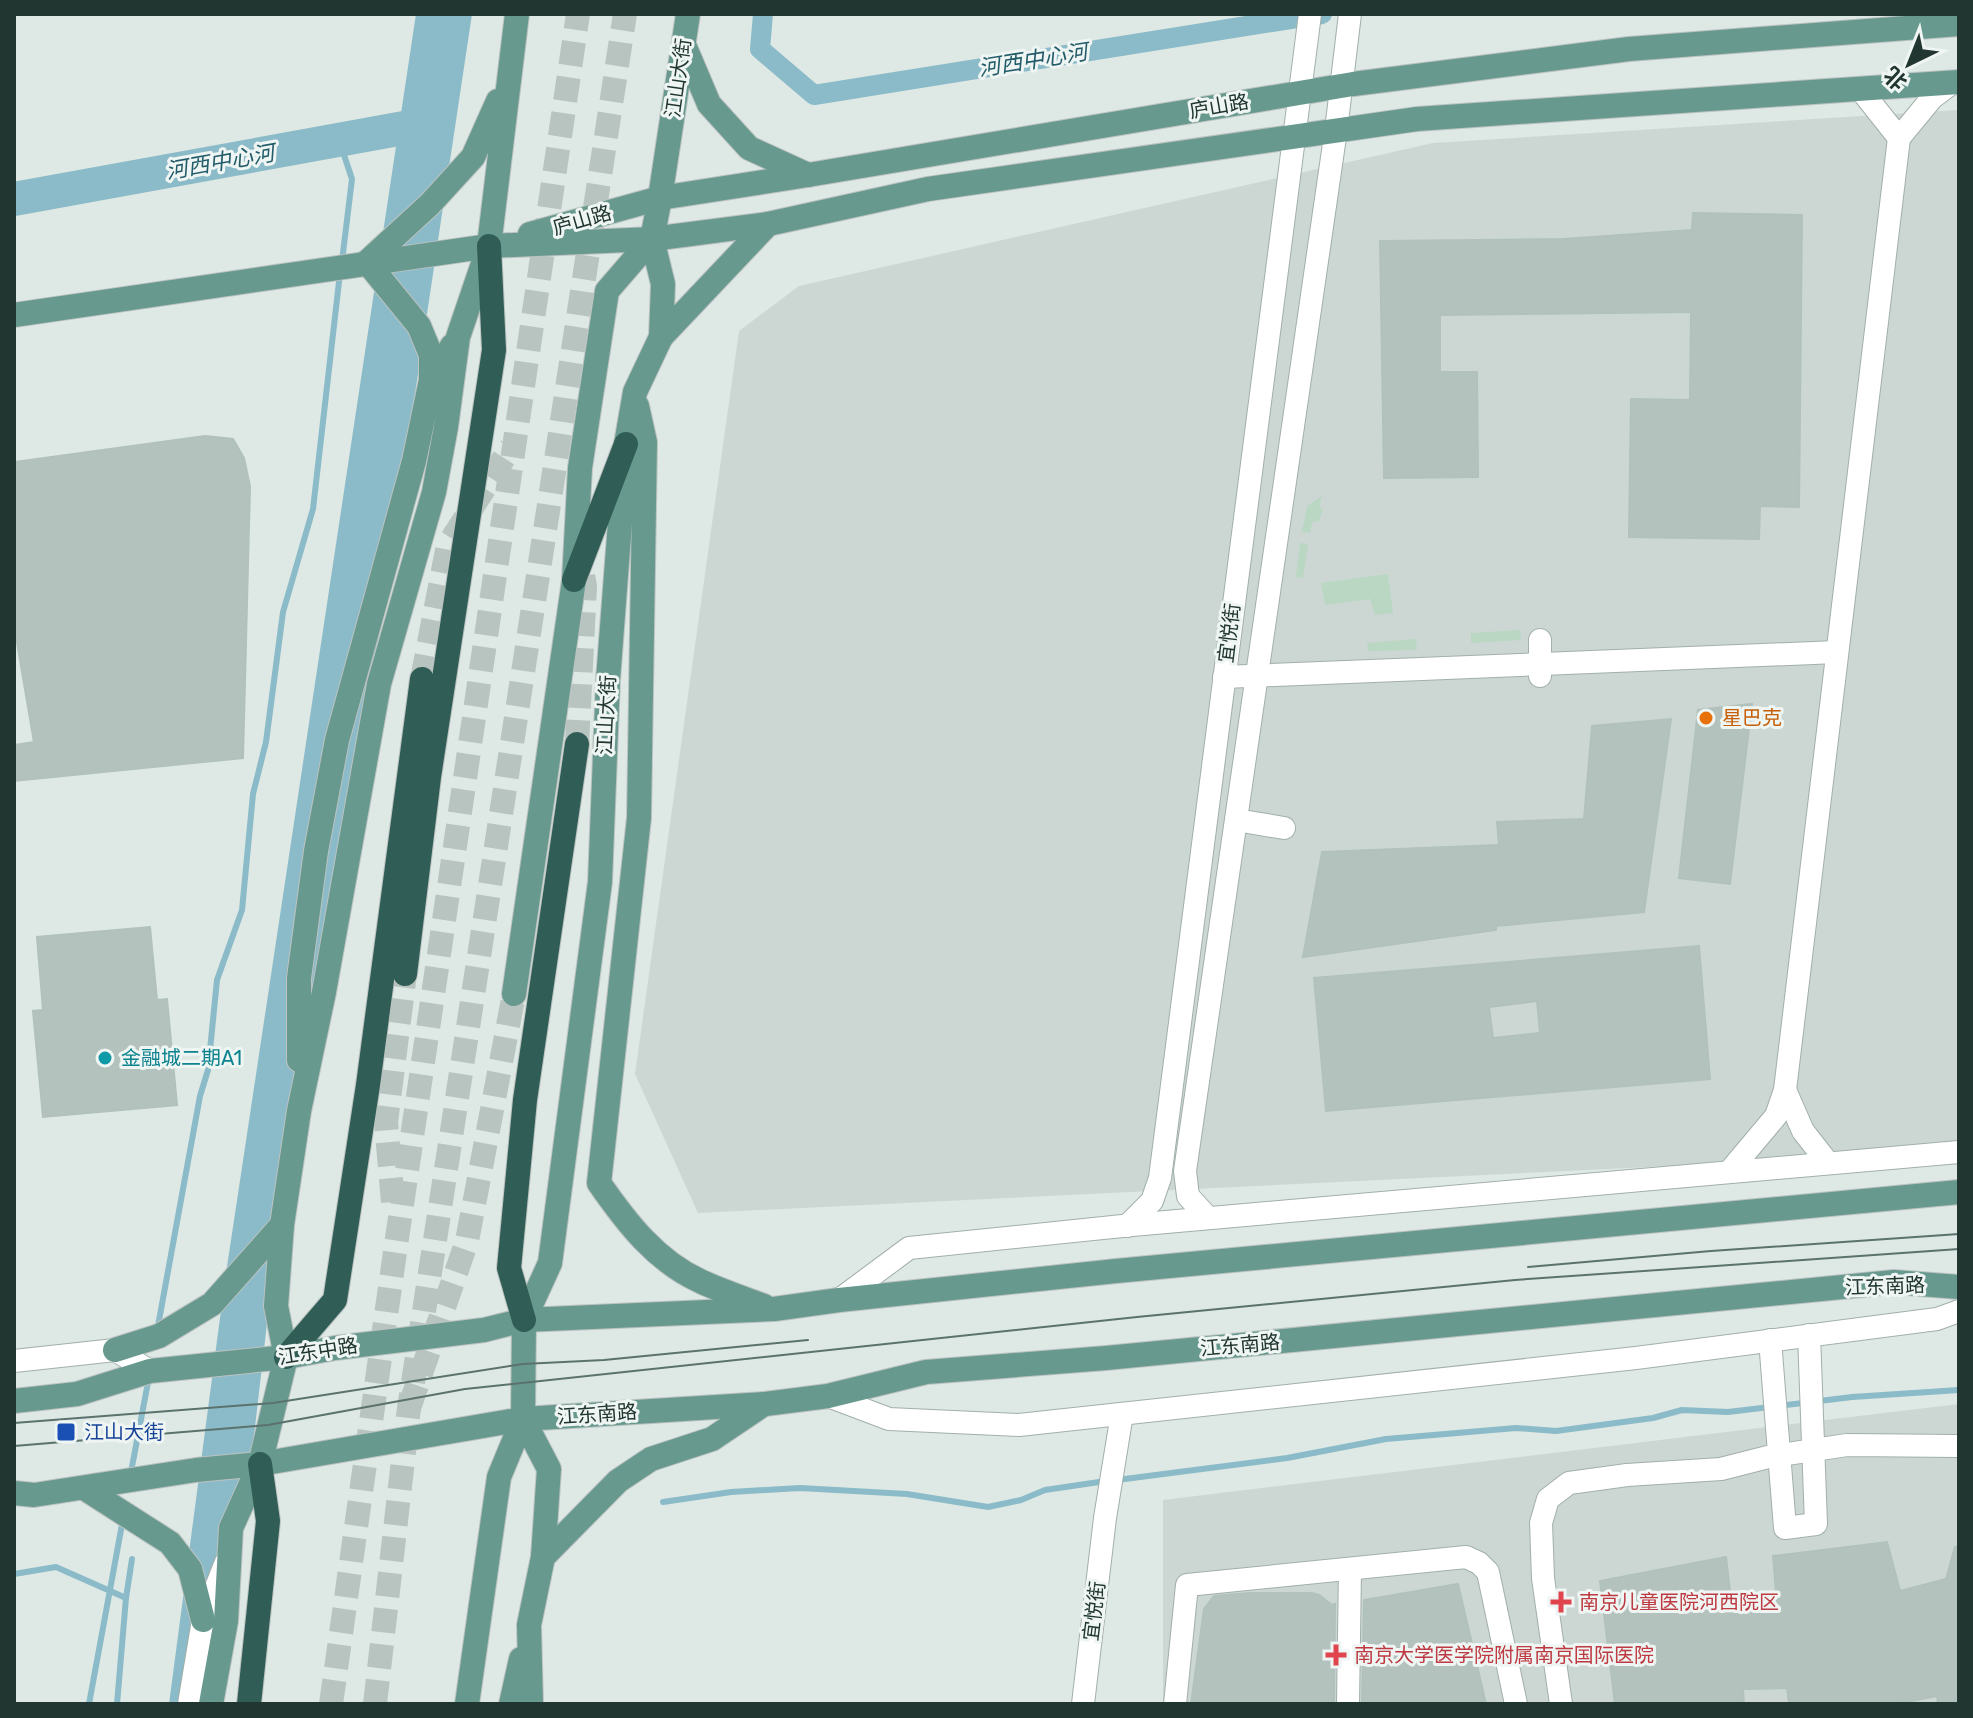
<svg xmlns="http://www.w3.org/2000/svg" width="1973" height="1718" font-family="Rubik,'Noto Sans SC',sans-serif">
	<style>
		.built { fill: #ccd7d3 }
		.green { fill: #b9d7c3 }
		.water { fill: #8bbbc8 }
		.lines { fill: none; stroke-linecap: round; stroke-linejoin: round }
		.stream { stroke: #8bbbc8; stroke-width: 6 }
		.canal { stroke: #8bbbc8; stroke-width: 20 }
		.river { stroke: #8bbbc8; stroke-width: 34 }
		.building { fill: #b4c2bd; stroke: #b1c1bb; stroke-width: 2; fill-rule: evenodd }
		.major-tunnel { stroke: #b8c4c0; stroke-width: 24; stroke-dasharray: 24 12; stroke-linecap: butt }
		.highway-tunnel { stroke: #b8c4c0; stroke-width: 24; stroke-dasharray: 24 12; stroke-linecap: butt }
		.minor-casing { stroke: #a2afab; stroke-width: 24 }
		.major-casing { stroke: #bcc3c1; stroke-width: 26 }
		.highway-casing { stroke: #bcc3c1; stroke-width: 26 }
		.minor { stroke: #fff; stroke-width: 22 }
		.major { stroke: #67998f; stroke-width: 24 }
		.highway { stroke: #305e57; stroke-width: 24 }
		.tram { stroke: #5b726d; stroke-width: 2 }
		.food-dot { fill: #e8710a; stroke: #eef5f2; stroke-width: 3 }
		.culture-dot { fill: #0f9aa8; stroke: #eef5f2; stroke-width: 3 }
		.transit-dot { fill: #1a4fb4; stroke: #eef5f2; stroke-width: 3 }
		.health-dot { fill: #e0444e; stroke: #eef5f2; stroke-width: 3 }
		.labels { text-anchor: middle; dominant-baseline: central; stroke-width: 6; stroke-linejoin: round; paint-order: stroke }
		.street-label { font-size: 20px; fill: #213631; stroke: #eef5f2 }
		.food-label { font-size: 20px; fill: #c56008; stroke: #eef5f2; text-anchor: start }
		.culture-label { font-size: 20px; fill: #0d838f; stroke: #eef5f2; text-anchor: start }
		.transit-label { font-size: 20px; fill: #164399; stroke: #eef5f2; text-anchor: start }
		.health-label { font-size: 20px; fill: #be3a42; stroke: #eef5f2; text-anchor: start }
		.water-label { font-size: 22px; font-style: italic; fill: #225b6a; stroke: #eef5f2 }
	</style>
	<rect width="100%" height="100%" fill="#dee8e4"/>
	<g class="built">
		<polygon points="1959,110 1959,1152 698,1213 635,1074 739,331 799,286 1433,143"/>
		<polygon points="1959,1404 1959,1704 1163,1704 1163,1500"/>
	</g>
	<g class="green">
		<polygon points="1322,496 1319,507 1323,508 1319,521 1312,522 1310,533 1302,532 1307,506"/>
		<polygon points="1300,543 1308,544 1303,578 1296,577"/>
		<polygon points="1388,574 1393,613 1375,615 1370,599 1325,605 1321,583"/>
		<polygon points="1520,630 1521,640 1471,643 1471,633"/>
		<polygon points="1416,639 1417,650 1368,651 1367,643"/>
	</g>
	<polygon class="water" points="416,14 472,14 365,727 272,1280 223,1704 169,1704 225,1280"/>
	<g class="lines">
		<g class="stream">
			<polyline points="339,140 352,179 342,261"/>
			<polyline points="158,1326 200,1096 208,1070 217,980 242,910 253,794 266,742 283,612 313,509 340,273"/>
			<polyline points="131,1472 149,1377"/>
			<polyline points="1117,1480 1287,1458 1386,1439 1516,1428 1556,1431 1653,1418 1682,1410 1728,1412 1852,1397 1959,1390"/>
			<polyline points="663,1502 731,1492 800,1488 907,1494 988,1507 1021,1500 1045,1490 1106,1481"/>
			<polyline points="14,1574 56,1567 126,1598 117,1704"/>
			<polyline points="126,1598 132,1559"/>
			<polyline points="89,1704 123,1519"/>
		</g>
		<polyline class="canal" points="763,14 760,49 814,95 1322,14"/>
		<polyline class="river" points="14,199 426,124"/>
	</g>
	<g class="building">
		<polygon points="1693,213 1802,215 1799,507 1760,506 1759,539 1629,537 1631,399 1690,400 1691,312 1440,315 1440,372 1477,372 1478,477 1384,478 1380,241 1564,239 1692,230"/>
		<polygon points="205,436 233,439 244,458 250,486 243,758 14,781 14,745 34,742 14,625 14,462"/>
		<polygon points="1752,704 1730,884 1679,878 1698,710"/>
		<polygon points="1671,719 1644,912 1496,926 1496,930 1303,957 1322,852 1499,845 1497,822 1584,819 1592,726"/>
		<polygon points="150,927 157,1000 167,999 177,1105 43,1117 33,1011 43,1010 37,937"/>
		<path d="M1699,946l11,133 -384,32 -12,-133zM1537,1001l3,32 -47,5 -4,-31z"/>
		<polygon points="1887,1542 1900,1591 1946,1579 1955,1547 1959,1547 1959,1704 1938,1704 1937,1696 1897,1704 1789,1704 1787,1688 1743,1689 1744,1704 1615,1704 1600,1581 1726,1557 1732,1608 1777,1604 1773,1556"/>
		<polygon points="1458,1584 1486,1704 1362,1704 1364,1600"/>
		<polygon points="1249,1593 1312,1593 1319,1595 1332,1605 1335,1604 1334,1704 1191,1704 1204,1609 1214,1596"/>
	</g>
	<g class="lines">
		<polyline class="major-tunnel" points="409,1408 467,1241 514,994"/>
		<g class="highway-tunnel">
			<polyline points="422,679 448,545 511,447"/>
			<polyline points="577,744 585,586 579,555"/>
			<polyline points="393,1202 386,1122 405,974"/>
			<polyline points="331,1704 396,1245 578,14"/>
			<polyline points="375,1704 409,1408 625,14"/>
		</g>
		<g class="minor-casing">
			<g id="minor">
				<polyline points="1860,89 1899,138 1932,98 1952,83"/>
				<polyline points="1540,640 1540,676"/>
				<polyline points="1224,677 1837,652"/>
				<polyline points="1236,820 1284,828"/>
				<polyline points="1785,1090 1899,138"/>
				<polyline points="1729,1172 1776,1116 1785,1090 1803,1131 1828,1163"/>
				<polyline points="1208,1218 1188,1196 1185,1171 1336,130 1350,14"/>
				<polyline points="1127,1226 1152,1201 1160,1178 1310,14"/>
				<polyline points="839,1300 909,1248 1132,1225 1959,1152"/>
				<polyline points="1770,1340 1785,1528 1816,1524 1809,1335"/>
				<polyline points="14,1361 115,1350 150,1371"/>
				<polyline points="828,1396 889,1419 1019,1425 1636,1358 1937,1319 1959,1311"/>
				<polyline points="189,1704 203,1620 226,1562"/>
				<polyline points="1083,1704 1105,1518 1122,1414"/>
				<polyline points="1175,1704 1187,1585 1466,1557 1479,1563 1488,1572 1516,1704"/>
				<polyline points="1348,1704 1350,1569"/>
				<polyline points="1561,1704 1543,1578 1541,1523 1548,1499 1569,1483 1627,1475 1721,1469 1768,1457 1847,1445 1959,1446"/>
			</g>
		</g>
		<g class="major-casing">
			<g id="major">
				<polyline points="684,45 709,104 749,148 808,175"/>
				<polyline points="530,234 660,198 808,175 1353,84 1629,49 1959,24"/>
				<polyline points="367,262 430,204 473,157 498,101"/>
				<polyline points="367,262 419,326 431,355 431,380"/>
				<polyline points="14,315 489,246 652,239 768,224 928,189 1417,119 1959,82"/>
				<polyline points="661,337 768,224"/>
				<path d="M637,406l8,36 -6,376 -40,365c27,39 57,78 101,98 21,10 43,17 64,25"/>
				<polyline points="514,994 574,580 580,468 607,291 652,239"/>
				<polyline points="299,1060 299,978 316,851 337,740 414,461 431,380 452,346"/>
				<polyline points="115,1350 159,1336 212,1304 282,1225"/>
				<polyline points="14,1401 77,1394 150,1371 286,1357 335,1348 484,1330 524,1320 774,1309 839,1300 1116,1271 1959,1192"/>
				<polyline points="523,1419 549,1469 543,1557 529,1625 531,1704"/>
				<polyline points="84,1488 170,1543 190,1569 203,1620"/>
				<polyline points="14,1493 34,1495 196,1470 260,1464 523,1419 765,1404 828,1396 926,1372 1106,1358 1894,1282 1959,1287"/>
				<polyline points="543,1557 618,1481 651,1459 712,1439 764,1404"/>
				<polyline points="211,1704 226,1621 231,1528 260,1464 286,1357 276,1306 282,1225 299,1111 324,992 379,684 434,492 446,427 458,337 489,246 517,14"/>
				<polyline points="467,1704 499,1477 523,1419 524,1320 550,1263 600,882 608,680 626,444 635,392 661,337 663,284 652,239 660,198 688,14"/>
				<polyline points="511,1704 521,1659"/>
			</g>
		</g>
		<g class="highway-casing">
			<g id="highway">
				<polyline points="574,580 626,444"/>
				<polyline points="405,974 429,777 494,350 489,246"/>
				<polyline points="524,1320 509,1268 525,1100 577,744"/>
				<polyline points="286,1357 335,1300 368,1085 422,679"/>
				<polyline points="249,1704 268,1521 260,1464"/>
			</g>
		</g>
		<use href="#minor" class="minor"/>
		<use href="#major" class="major"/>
		<use href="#highway" class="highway"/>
		<g class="tram">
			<polyline points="1528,1267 1711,1251 1959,1234"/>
			<polyline points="14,1423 273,1403 523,1364 604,1360 808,1340"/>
			<polyline points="14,1446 268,1425 465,1389 1137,1317 1515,1280 1959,1249"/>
		</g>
	</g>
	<circle class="food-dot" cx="1706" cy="718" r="8"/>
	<circle class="culture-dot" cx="105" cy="1058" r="8"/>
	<rect class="transit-dot" x="56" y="1422" width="20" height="20" rx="4"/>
	<g class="health-dot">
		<path d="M1557 1590h8v8h8v8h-8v8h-8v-8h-8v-8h8z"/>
		<path d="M1332 1643h8v8h8v8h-8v8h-8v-8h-8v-8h8z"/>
	</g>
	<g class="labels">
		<g class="street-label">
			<text transform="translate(678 78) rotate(-82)">江山大街</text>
			<text transform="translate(1219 106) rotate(-10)">庐山路</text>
			<text transform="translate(582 220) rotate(-16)">庐山路</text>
			<text transform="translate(1229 633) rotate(-83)">宜悦街</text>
			<text transform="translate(606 715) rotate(-87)">江山大街</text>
			<text transform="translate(1885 1286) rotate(-2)">江东南路</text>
			<text transform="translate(1240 1345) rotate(-5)">江东南路</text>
			<text transform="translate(318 1351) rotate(-9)">江东中路</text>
			<text transform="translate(597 1414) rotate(-4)">江东南路</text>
			<text transform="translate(1094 1611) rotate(-83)">宜悦街</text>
		</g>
		<g class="food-label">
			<text x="1722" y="718">星巴克</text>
		</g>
		<g class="culture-label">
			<text x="121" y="1058">金融城二期A1</text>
		</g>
		<g class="transit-label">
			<text x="84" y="1432">江山大街</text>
		</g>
		<g class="health-label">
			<text x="1579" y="1602">南京儿童医院河西院区</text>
			<text x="1354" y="1655">南京大学医学院附属南京国际医院</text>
		</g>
		<g class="water-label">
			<text transform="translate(1033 60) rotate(-9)">河西中心河</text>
			<text transform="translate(220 162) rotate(-10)">河西中心河</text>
		</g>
	</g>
	<rect width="1973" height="1718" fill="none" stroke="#213631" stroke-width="32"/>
	<g transform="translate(1909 64) rotate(223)" stroke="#eef5f2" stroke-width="6" paint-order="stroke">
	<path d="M0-6L14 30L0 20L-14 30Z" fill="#213631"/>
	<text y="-12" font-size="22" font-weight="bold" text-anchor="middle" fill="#213631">北</text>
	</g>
</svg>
